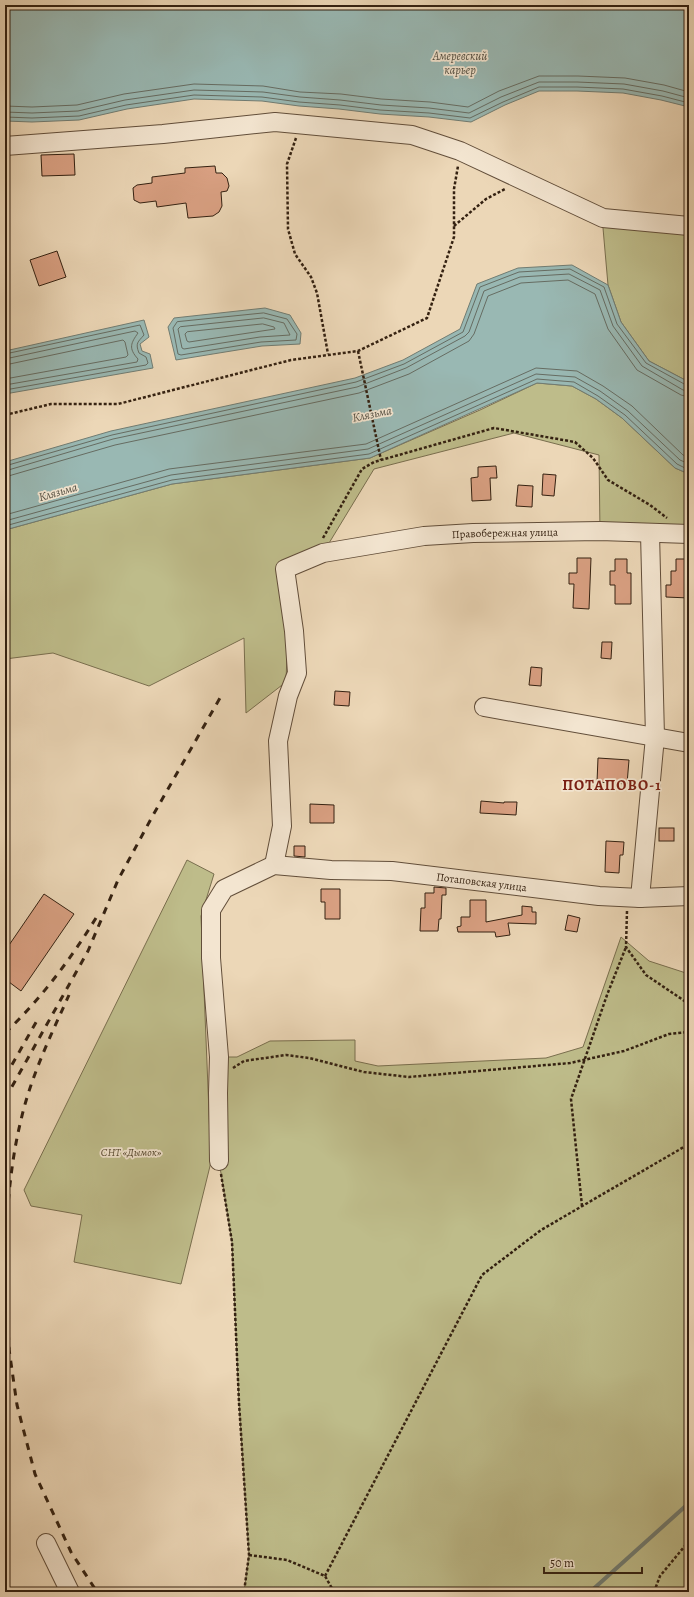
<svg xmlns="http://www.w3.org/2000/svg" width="694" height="1597" font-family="Alegreya,serif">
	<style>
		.green { fill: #bebc8a; stroke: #796e4e }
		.water { fill: #99b8b3; stroke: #717c72 }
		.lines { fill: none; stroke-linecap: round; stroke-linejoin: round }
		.shore { stroke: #666c62; stroke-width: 1 }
		.stream { stroke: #717c72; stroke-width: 4 }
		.building { fill: #d9a082; stroke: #342111 }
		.minor-casing { stroke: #624e3a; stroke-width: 20 }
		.path { stroke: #342111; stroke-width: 2.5; stroke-dasharray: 3 2; stroke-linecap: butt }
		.minor { stroke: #f3e5d0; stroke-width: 18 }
		.rail { stroke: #342111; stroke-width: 3; stroke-dasharray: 7 7; stroke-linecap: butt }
		.labels { text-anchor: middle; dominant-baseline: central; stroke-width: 3.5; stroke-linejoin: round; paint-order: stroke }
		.street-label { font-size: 11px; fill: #342111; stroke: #f3e5d0 }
		.park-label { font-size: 11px; font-style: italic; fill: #56482f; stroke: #f3e5d0 }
		.water-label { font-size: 12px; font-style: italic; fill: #524e42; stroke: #f3e5d0 }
		.district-label { font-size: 15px; font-weight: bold; letter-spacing: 1px; fill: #7a1f14; stroke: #f3e5d0 }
	</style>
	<rect width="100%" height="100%" fill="#ecd7b7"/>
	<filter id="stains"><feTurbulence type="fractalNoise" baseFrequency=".005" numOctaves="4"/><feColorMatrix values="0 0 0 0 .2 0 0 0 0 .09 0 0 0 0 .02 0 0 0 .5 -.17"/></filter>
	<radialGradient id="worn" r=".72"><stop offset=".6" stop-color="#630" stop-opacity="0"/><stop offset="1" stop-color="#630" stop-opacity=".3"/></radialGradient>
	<g class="green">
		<polygon points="603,218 689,226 689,382 649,361 621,322 608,285 603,228"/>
		<polygon points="537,383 572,386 596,399 622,418 675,468 689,474 689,534 600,531 599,455 514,433 374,469 323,553 279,565 288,623 286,682 246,713 244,638 149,686 53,653 5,659 5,530 172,484 370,458 480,410"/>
		<polygon points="187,860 214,874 201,916 211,1162 181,1284 74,1262 82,1215 31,1206 24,1190"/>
		<polygon points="621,937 649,961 689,974 689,1592 244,1592 249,1555 239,1403 232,1242 219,1161 219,1057 237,1057 270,1041 355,1040 355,1061 378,1066 546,1058 583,1047"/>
	</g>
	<g class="water">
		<polygon points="5,5 689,5 689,107 661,100 623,93 577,91 539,91 505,105 471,122 429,117 380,114 339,109 299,106 262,101 194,99 127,109 79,120 32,122 5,121"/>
		<polygon points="572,265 608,285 621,322 649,361 689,382 689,474 675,468 622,418 596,399 572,386 537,383 370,458 172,484 5,530 5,462 111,431 355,378 403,360 460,329 477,284 518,268"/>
		<polygon points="265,308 290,315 301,333 300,344 262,346 176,360 168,327 174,318"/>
		<polygon points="144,320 149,337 140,344 142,351 150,354 153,368 5,394 5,351"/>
	</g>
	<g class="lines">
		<g class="shore">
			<polyline points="5,106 32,107 77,105 124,94 194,84 263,86 300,92 341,94 381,99 430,102 468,107 499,91 539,76 578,76 625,78 664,85 689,92"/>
			<polyline points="5,112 32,113 78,111 125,100 194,90 263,92 300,97 340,100 381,105 429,108 469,113 501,97 539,82 577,82 624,84 663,91 689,98"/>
			<polyline points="5,117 32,118 79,116 126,105 194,95 262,97 299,102 340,105 380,110 429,113 470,118 503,102 539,87 577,87 623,89 662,96 689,103"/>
			<polygon points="264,313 287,319 297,334 296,340 261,342 181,355 178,354 173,328 177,322"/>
			<polygon points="264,318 284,323 290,335 260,337 184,349 182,348 178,329 180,327"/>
			<polygon points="263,324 274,327 275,329 189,342 187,341 185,334 187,332"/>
			<path d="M5,354l135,-29 4,10c-6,7 -9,8 -5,18l7,4 2,6 -2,2 -141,25"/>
			<path d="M5,359l130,-28 3,2c-7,10 -10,15 0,26l-1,3 -132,23"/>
			<polyline points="5,365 123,340 125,342 128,355 126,357 5,379"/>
			<polyline points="5,466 112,435 356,382 404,364 463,332 480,287 519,272 570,269 604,287 617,324 646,363 686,385 689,386"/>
			<polyline points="5,471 113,439 357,387 406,368 465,336 469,332 484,291 520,277 569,274 600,290 613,326 642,366 683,390 689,391"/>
			<polyline points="5,477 115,445 359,393 409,374 469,341 474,334 488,296 521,283 568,280 595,294 608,329 637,370 681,395 689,397"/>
			<polyline points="5,515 169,469 366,444 536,368 577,371 603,386 632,406 683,455 689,458"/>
			<polyline points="5,521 171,475 368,449 536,374 575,377 600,391 628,411 680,460 689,464"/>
			<polyline points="5,526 172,480 369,454 537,379 574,382 598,396 625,415 677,464 689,470"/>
		</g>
		<polyline class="stream" points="590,1592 689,1503"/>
	</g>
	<g class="building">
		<polygon points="74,154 75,175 42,176 41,155"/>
		<polygon points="215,166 216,173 222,173 227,178 229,186 227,191 221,192 222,206 219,212 213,216 188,218 186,203 157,207 156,201 140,203 134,200 133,188 137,185 152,183 152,177 185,173 185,168"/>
		<polygon points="57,251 66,277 39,286 30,260"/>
		<polygon points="496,466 497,478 490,478 491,500 472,501 471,478 478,477 478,467"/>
		<polygon points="543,474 556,475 554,496 542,495"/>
		<polygon points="518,485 533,486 532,507 516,506"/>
		<polygon points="577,558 591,558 589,609 573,608 574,584 569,584 569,573 577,573"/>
		<polygon points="615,559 627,559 627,573 631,573 631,604 615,604 615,585 610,585 610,571 615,571"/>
		<polygon points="676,559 689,559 689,598 666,597 666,585 671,585 671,571 676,571"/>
		<polygon points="602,642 612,642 611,659 601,658"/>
		<polygon points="531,667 542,668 541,686 529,685"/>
		<polygon points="335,691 350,692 349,706 334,705"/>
		<polygon points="598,758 629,760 627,784 597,782"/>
		<polygon points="481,801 504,803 504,802 517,802 516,815 480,813"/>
		<polygon points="310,804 334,805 334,823 310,823"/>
		<rect x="659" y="828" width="15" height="13"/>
		<polygon points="606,841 624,842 623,855 620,855 619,873 605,872"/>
		<polygon points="294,846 305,846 305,857 294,856"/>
		<polygon points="434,887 446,888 446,895 442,895 441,919 439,919 438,931 420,931 421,908 425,908 425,893 434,893"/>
		<polygon points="321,889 340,889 340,919 325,919 325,902 321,902"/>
		<polygon points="44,894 74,914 21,991 5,979 5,951"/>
		<polygon points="470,900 486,900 486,922 522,915 522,906 532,907 532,912 536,912 536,924 508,923 510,935 496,937 495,932 458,932 457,927 461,926 461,917 470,917"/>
		<polygon points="568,915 580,918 577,932 565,930"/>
	</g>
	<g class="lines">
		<g class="minor-casing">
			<g id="minor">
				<polyline points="5,146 163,134 275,122 412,135 460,151 603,218 689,226"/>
				<polyline points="484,707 689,743"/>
				<path id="s1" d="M274,865l8,-39 -4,-85 10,-45 9,-23 -3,-42 -9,-62 38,-16 101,-17 49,-3 127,-2 89,3"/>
				<polyline points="640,898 655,737 650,533"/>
				<path id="s2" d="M219,1161l-1,-68 1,-36 -8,-99v-48l13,-21 50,-24 57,5 61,1 207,25 41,2 49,-2"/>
				<polyline points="46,1543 70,1592"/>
			</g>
		</g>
		<g class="path">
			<polyline points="296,138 287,164 288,229 295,254 311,277 317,293 328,354"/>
			<polyline points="454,226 486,199 505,189"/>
			<polyline points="358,351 381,460"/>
			<polyline points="5,415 51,404 118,404 291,360 358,351 427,318 454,237 454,189 458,166"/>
			<polyline points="323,538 362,469 374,462 494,428 575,442 593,458 608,480 650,505 667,518"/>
			<polyline points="627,911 626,947 646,975 689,1004"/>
			<polyline points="233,1068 244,1061 286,1055 309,1058 364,1072 409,1077 570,1063 624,1051 669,1034 689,1032"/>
			<polyline points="221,1174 232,1242 239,1403 249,1555 244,1592"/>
			<polyline points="582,1206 571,1099 607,995 626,947"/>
			<polyline points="249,1555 287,1560 325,1576 334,1592"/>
			<polyline points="325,1576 482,1275 541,1230 689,1144"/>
			<polyline points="654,1592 660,1576 689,1541"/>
		</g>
		<use href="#minor" class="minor"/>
		<g class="rail">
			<path d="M5,1033c37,-35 68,-77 94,-120"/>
			<polyline points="5,1077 39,1017"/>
			<polyline points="5,1099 88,951 118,880 152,817 220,698"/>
			<path d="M5,1243c3,-41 6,-83 16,-123 10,-44 30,-85 48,-125"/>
			<polyline points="5,1249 9,1349 17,1405 35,1474 71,1552 97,1592"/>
		</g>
	</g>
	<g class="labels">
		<g class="street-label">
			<text stroke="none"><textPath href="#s1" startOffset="525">Правобережная улица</textPath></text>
			<text stroke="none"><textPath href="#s2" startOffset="540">Потаповская улица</textPath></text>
		</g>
		<g class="park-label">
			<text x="131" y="1152">СНТ «Дымок»</text>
		</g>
		<g class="water-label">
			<text x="460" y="56">Амеревский<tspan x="460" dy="14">карьер</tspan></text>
			<text transform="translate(372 414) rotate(-11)">Клязьма</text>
			<text transform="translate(58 492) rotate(-16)">Клязьма</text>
		</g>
		<g class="district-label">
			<text x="612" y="785">ПОТАПОВО-1</text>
		</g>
	</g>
	<rect width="694" height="1597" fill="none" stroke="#ecd7b7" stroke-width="20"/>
	<rect x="6" y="6" width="682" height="1585" fill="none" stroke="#342111" stroke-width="2"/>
	<rect x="10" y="10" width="674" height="1577" fill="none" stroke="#342111"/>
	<path d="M544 1567v6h98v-6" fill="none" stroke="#342111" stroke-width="2"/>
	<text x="550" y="1567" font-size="12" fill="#342111" stroke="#f3e5d0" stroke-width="3" paint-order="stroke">50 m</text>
	<rect width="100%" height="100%" filter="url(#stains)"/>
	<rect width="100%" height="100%" fill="url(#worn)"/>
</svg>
